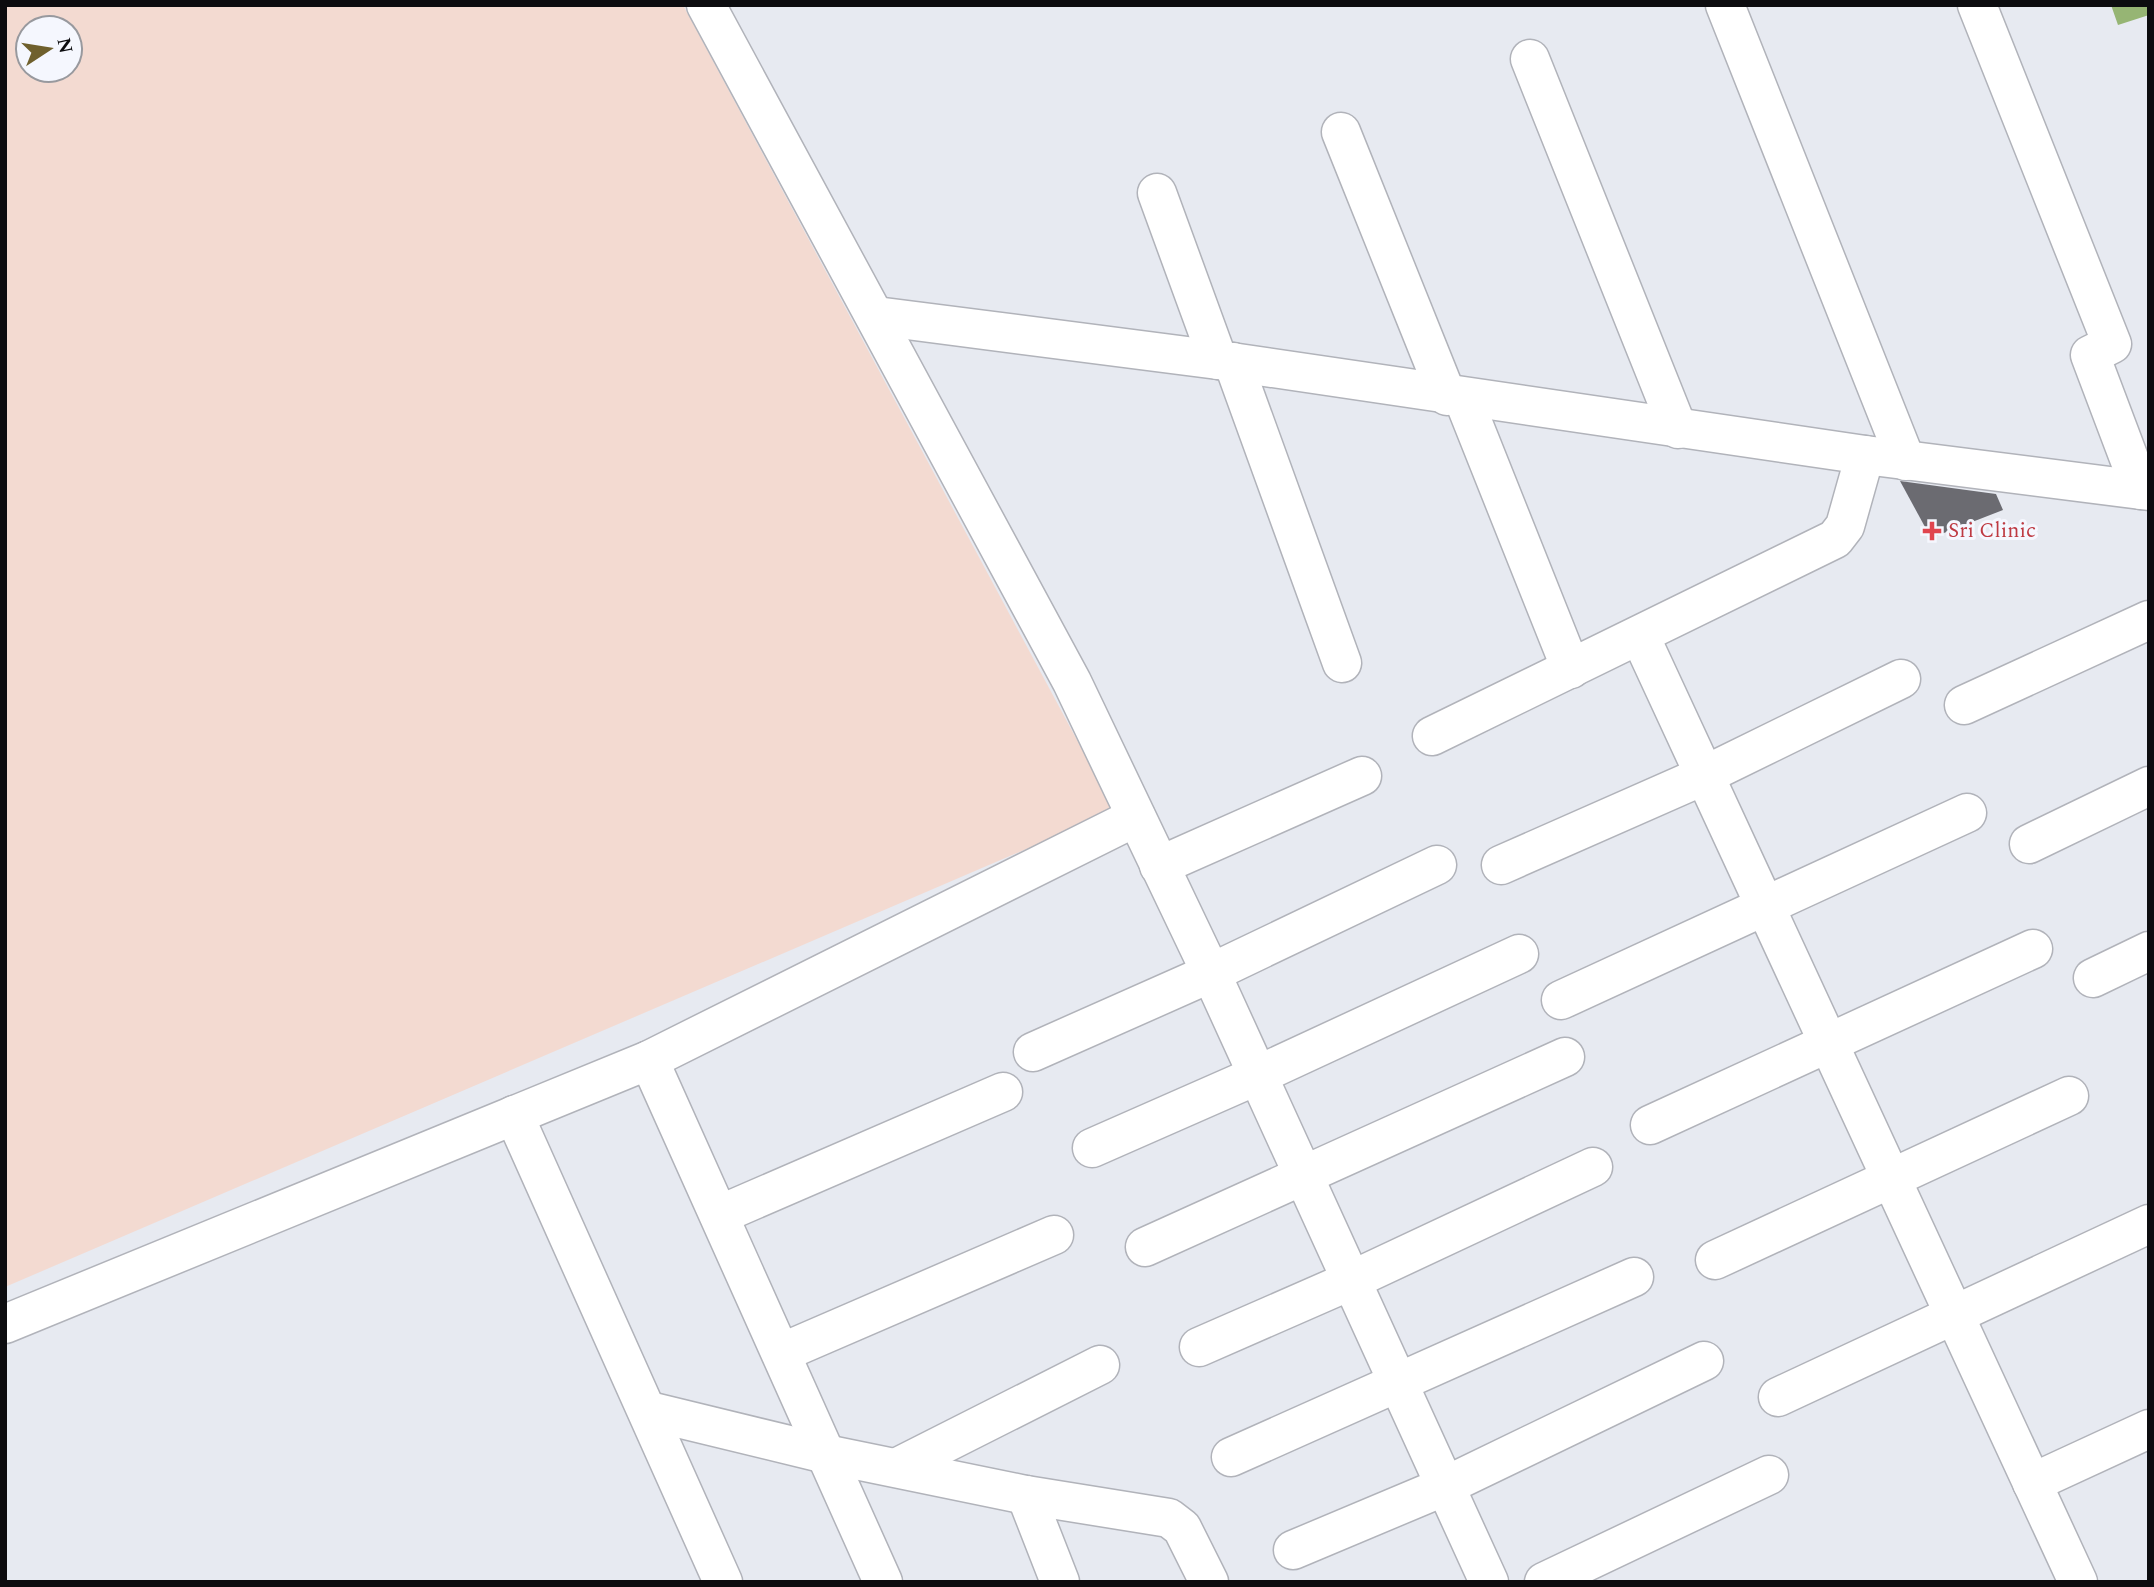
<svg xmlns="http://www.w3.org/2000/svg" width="2154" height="1587" font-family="Spectral,serif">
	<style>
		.industrial { fill: #f3dad1; fill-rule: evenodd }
		.forest { fill: #96b574 }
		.building { fill: #6b6b71 }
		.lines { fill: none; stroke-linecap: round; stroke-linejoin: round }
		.street-casing { stroke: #b1b3ba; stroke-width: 41 }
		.street { stroke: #fff; stroke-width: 38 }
		.health-dot { fill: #e0444e; stroke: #f5f7fe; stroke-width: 2.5 }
		.labels { text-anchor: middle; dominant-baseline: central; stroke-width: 6; stroke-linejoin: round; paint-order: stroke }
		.health-label { font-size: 21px; fill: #be3a42; stroke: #f5f7fe; text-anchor: start }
	</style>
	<rect width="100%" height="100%" fill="#e7eaf1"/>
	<path class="industrial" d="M5,5h678l432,806 -1110,476zM28,28h42v42h-42z"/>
	<polygon class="forest" points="2111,5 2149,5 2149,15 2118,25"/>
	<polygon class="building" points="1900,481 1996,494 2003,510 1931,538"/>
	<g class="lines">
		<g class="street-casing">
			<g id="street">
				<polyline points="706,5 1072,682 1211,973 1489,1582"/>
				<polyline points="1725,5 1906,461"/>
				<polyline points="1977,5 2112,344 2090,355 2141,490"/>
				<polyline points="1530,59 1678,429"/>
				<polyline points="1341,132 1447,396"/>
				<polyline points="1157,193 1218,360"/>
				<polyline points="876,316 1218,360 1865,455 2149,491"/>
				<polyline points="1233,362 1342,663"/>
				<polyline points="1463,398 1571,669"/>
				<polyline points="1640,636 2078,1582"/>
				<polyline points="1964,705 2149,620"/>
				<polyline points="1432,736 1835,539 1845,526 1865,455"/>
				<polyline points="2029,844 2149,786"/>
				<polyline points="1501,865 1705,775 1901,679"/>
				<polyline points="1159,866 1362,776"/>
				<polyline points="2093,978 2149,951"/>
				<polyline points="1561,1000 1967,813"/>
				<polyline points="1033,1052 1211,973 1437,865"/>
				<polyline points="649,1060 883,1582"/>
				<polyline points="514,1115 723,1582"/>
				<polyline points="1650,1125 2033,949"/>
				<polyline points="1092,1148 1258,1075 1519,954"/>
				<polyline points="719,1215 1003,1092"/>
				<polyline points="1145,1247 1565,1057"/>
				<polyline points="1715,1260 2069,1096"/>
				<polyline points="5,1324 649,1060 1136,817"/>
				<polyline points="1199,1347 1352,1280 1593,1167"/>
				<polyline points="781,1353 1054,1235"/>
				<polyline points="1778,1397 2149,1224"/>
				<polyline points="649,1411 826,1454 1026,1495 1169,1518 1182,1528 1209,1582"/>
				<polyline points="1231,1457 1634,1277"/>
				<polyline points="898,1467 1100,1365"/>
				<polyline points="2032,1483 2149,1429"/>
				<polyline points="1026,1495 1060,1582"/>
				<polyline points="1293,1550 1443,1487 1704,1361"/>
				<polyline points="1544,1582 1769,1475"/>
			</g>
		</g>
		<use href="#street" class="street"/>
	</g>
	<path class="health-dot" d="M1928.5 520.5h7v7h7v7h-7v7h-7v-7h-7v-7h7z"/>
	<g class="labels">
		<g class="health-label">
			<text x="1948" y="531">Sri Clinic</text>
		</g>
	</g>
	<rect width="2154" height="1587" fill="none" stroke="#0c0c0f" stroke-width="14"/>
	<g transform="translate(49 49) rotate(78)"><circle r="33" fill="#f5f7fe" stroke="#98999e" stroke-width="2"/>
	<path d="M0-5L12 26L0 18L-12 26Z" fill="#6f602d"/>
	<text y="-10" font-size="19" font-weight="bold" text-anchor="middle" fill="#0c0c0f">N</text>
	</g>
</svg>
